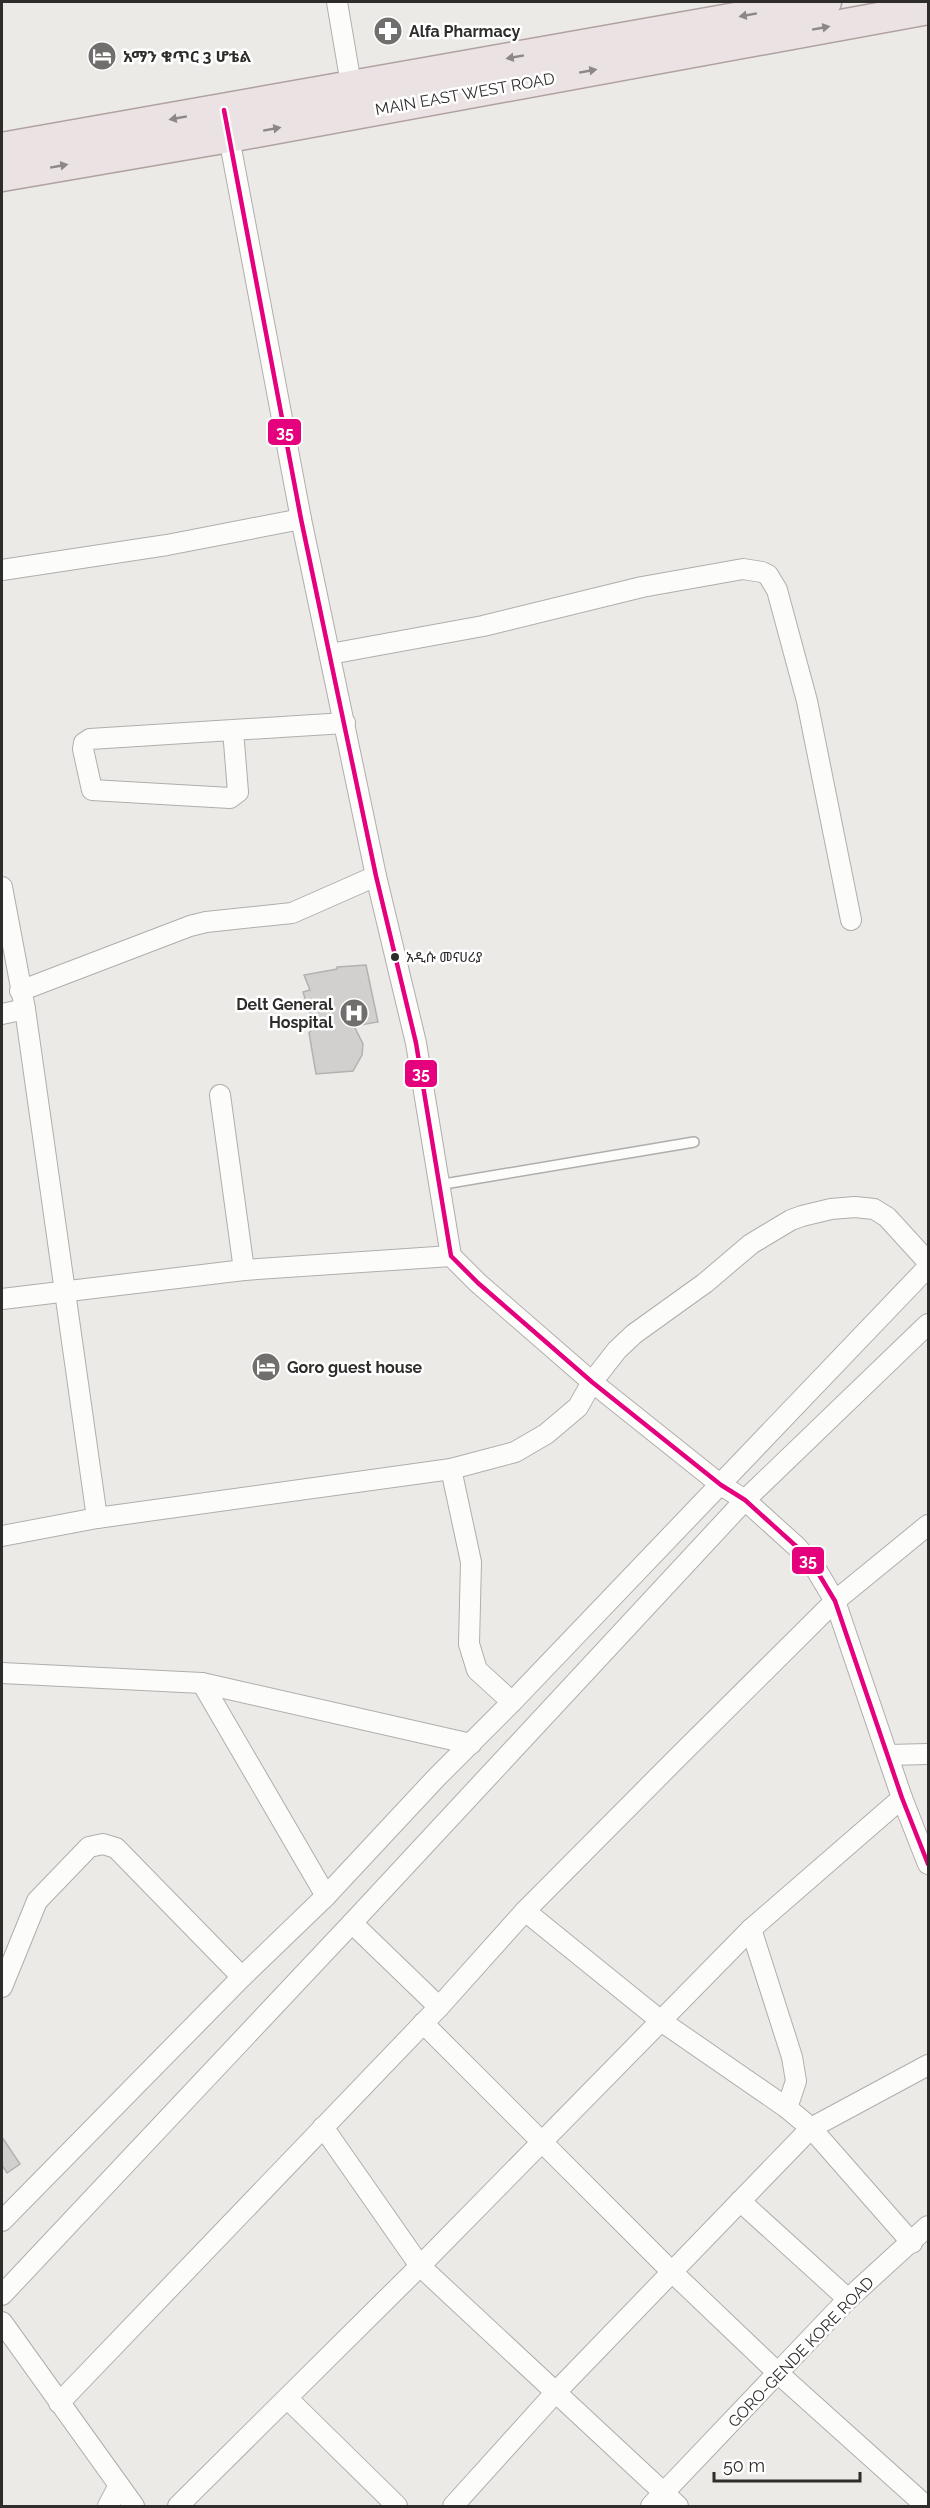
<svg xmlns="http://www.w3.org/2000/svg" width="930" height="2508" font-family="Raleway,'Noto Sans Ethiopic',sans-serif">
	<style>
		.building { fill: #d1d0cf; stroke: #b3b1b1; stroke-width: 1.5 }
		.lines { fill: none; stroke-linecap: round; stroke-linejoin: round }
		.service-casing { stroke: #b0aeac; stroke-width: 12 }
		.minor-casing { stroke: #b0aeac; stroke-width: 22 }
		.primary-casing { stroke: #b0a1a0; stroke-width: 33 }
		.service { stroke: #fcfcfb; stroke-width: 9 }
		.minor { stroke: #fcfcfb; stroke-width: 20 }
		.primary { stroke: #ebe3e3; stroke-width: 30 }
		.bus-1-casing { stroke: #fff; stroke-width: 9 }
		.bus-1 { stroke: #e5007d; stroke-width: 4.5 }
		.oneway { fill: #8c8887 }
		.bus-dot { fill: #2e2d2b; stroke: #fff; stroke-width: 2 }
		.labels { text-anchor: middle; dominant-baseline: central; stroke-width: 5; stroke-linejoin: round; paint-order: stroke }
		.bus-label { font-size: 14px; fill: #2e2d2b; stroke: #fff; text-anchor: start }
		.poi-label { font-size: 16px; font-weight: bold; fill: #2e2d2b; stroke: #fff; text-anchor: start }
		.street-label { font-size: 16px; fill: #2e2d2b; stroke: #fff }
		.line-badge { stroke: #fff; stroke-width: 2 }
		.badge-label { font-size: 16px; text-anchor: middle; font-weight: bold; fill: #fff }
	</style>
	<rect width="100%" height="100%" fill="#eceae7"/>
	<g class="building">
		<polygon points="366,965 378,1022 354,1026 363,1044 362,1055 353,1071 316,1074 309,1033 314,1027 303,992 310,990 304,975 337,969 337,967"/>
		<polygon points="2,2137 20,2164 7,2173 2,2165"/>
	</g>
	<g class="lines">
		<g class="service-casing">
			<polyline id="service" points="438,1185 694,1142"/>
		</g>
		<g class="minor-casing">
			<g id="minor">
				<polyline points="337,2 353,96"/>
				<polyline points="227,127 301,519 376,876 416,1043 451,1256 478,1283 592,1382 721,1485 745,1500 797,1547 817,1571 835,1601 902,1798 928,1864"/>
				<polyline points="2,570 167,545 301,519"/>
				<polyline points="330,654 483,626 642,587 743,569 762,572 768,575 777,590 807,701 851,920"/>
				<polyline points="233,730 238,792 230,798 92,790 83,749 84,743 90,739 345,723"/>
				<polyline points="2,887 25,1009 97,1518"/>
				<polyline points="20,991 190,926 206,922 292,913 376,876"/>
				<polyline points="2,1014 25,1009"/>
				<polyline points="220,1095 244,1270"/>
				<polyline points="2,1299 244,1270 451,1256"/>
				<polyline points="451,1469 471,1562 469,1644 477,1670 512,1702"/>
				<polyline points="2,1536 97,1518 451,1469 515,1452 546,1434 578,1407 592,1382 617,1350 634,1334 705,1283 751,1244 791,1220 802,1216 831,1209 855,1207 874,1209 887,1217 928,1262"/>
				<polyline points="2,1673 202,1683 471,1744"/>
				<polyline points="202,1683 326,1896"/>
				<polyline points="888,1755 928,1754"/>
				<polyline points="525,1911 661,2021 787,2108 811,2128 912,2243"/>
				<polyline points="352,1923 439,2007"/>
				<polyline points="751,1929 792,2057 796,2081 787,2108"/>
				<polyline points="2,1987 37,1901 89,1847 103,1844 116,1848 242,1977"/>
				<polyline points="423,2023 671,2271 779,2374 926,2506"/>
				<polyline points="323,2127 420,2266 678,2506"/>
				<polyline points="740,2201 848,2299"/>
				<polyline points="2,2221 242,1977 326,1896 437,1777 512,1702 928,1267"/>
				<polyline points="2,2295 352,1923 745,1500 928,1324"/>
				<polyline points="2,2322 134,2506"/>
				<polyline points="288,2399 397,2506"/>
				<polyline points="59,2403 439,2007 525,1911 677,1758 835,1601 928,1525"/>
				<polyline points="108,2506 118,2487"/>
				<polyline points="178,2506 420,2266 751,1929 902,1798"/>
				<polyline points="453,2506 555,2393 811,2128 928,2065"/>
				<polyline points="651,2506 848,2299 928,2226"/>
			</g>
		</g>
		<g class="primary-casing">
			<g id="primary">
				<polyline points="2,148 826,2"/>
				<polyline points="2,176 229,137 928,9"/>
			</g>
		</g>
		<use href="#service" class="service"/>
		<use href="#minor" class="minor"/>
		<use href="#primary" class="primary"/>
		<g class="bus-1-casing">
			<polyline id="bus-1" points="224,110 301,519 376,876 416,1043 451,1256 478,1283 592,1382 721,1485 745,1500 797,1547 817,1571 835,1601 902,1798 928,1864"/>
		</g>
		<use href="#bus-1" class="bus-1"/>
	</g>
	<defs><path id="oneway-solid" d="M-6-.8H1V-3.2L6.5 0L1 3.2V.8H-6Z" transform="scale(1.5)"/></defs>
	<g class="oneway">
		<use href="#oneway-solid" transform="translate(748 15) rotate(170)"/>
		<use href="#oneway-solid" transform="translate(821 28) rotate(-10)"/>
		<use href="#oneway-solid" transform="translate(515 57) rotate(170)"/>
		<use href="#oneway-solid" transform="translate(588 71) rotate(-10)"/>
		<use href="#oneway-solid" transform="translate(178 118) rotate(170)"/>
		<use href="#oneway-solid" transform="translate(272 129) rotate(-10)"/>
		<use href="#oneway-solid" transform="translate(59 166) rotate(-10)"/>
	</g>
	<defs>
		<g id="pharmacy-disc" transform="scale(1.5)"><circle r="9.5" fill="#706f6d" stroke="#fff"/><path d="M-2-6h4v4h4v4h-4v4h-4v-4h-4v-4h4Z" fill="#fff"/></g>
		<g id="hotel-disc" transform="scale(1.5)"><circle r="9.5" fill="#706f6d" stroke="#fff"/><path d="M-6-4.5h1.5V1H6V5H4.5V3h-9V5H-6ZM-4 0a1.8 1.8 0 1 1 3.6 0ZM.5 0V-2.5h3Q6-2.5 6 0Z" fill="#fff"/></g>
		<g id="hospital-disc" transform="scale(1.5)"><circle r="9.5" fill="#706f6d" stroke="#fff"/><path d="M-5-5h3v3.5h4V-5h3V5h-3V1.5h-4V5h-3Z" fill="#fff"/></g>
	</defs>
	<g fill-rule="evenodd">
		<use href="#pharmacy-disc" x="388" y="31"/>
		<use href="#hotel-disc" x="102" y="56"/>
		<use href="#hospital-disc" x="354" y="1013"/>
		<use href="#hotel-disc" x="266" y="1367"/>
	</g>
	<circle class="bus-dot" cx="395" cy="957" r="5"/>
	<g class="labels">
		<g class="bus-label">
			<text x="406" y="957">አዲሱ መናሀሪያ</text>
		</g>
		<g class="poi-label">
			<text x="409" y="31">Alfa Pharmacy</text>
			<text x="123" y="56">አማን ቁጥር 3 ሆቴል</text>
			<text x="333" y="1004" text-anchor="end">Delt General<tspan x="333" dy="18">Hospital</tspan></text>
			<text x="287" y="1367">Goro guest house</text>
		</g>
		<g class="street-label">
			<text transform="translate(465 94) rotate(-10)">MAIN EAST WEST ROAD</text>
			<text transform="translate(801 2352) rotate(-46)">GORO-GENDE KORE ROAD</text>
		</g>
	</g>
	<g class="line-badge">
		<rect x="267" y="418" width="35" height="28" rx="6" fill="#e5007d"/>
		<rect x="404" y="1059" width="34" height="29" rx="6" fill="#e5007d"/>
		<rect x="791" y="1546" width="34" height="29" rx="6" fill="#e5007d"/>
	</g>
	<g class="badge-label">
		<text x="285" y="438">35</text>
		<text x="421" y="1079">35</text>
		<text x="808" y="1566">35</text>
	</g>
	<rect width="930" height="2508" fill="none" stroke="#2e2d2b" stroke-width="6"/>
	<path d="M714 2472v9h146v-9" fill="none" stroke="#2e2d2b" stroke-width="3"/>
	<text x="723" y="2472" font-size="18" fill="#2e2d2b" stroke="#ffffff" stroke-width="4.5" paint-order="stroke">50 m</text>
</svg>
